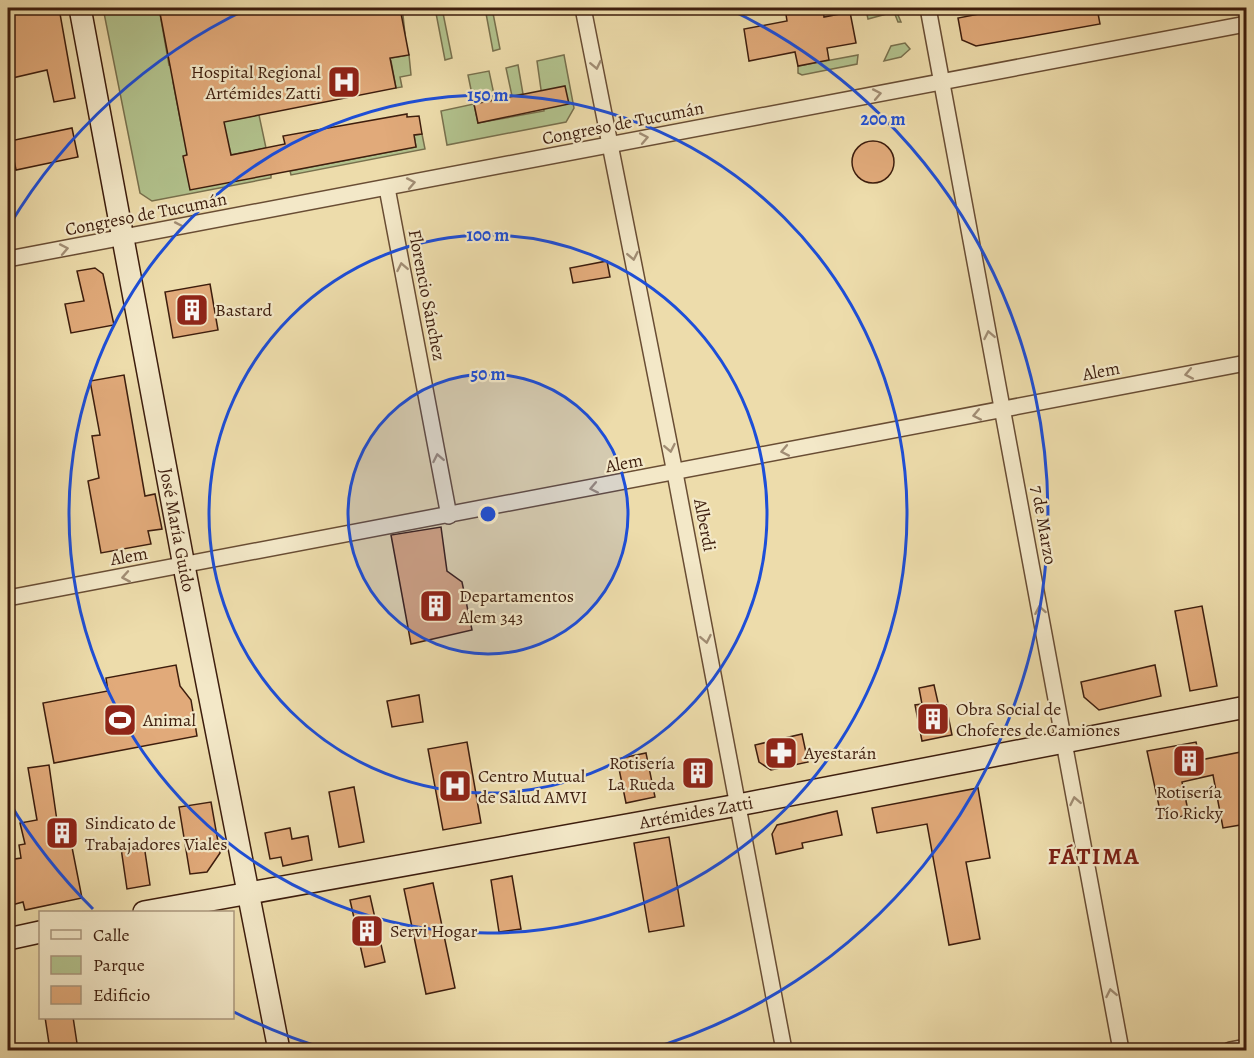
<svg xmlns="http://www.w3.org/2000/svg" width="1254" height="1058" font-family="Alegreya,serif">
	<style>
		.green { fill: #b2c28d; stroke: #78704d; stroke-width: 1.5 }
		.building { fill: #e1aa7a; stroke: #3d1d0d; stroke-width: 1.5 }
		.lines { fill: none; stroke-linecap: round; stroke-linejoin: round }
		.minor-casing { stroke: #694d34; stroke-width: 18 }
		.secondary-casing { stroke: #3d1d0d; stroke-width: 24 }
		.minor { stroke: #f3e8c8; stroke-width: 15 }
		.secondary { stroke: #f3e8c8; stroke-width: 21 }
		.oneway { stroke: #a18d74 }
		.ring { fill: none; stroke: #1d4ed8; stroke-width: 3 }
		.labels { text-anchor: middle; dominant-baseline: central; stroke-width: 4.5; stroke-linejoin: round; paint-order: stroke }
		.poi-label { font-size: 18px; fill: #3d1d0d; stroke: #f3e8c8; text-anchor: start }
		.street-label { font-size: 18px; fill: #3d1d0d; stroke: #f3e8c8 }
		.district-label { font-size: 24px; font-weight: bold; letter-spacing: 1.5px; fill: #7a1f14; stroke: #f3e8c8 }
		.centre { fill: #1d4ed8; stroke: #f3e8c8; stroke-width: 3 }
		.ring-label { font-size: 18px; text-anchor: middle; font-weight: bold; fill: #1d4ed8; stroke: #f3e8c8; stroke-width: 4.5; stroke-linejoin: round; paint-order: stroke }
	</style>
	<rect width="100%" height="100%" fill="#eddcab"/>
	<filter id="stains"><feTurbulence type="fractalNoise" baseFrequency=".00333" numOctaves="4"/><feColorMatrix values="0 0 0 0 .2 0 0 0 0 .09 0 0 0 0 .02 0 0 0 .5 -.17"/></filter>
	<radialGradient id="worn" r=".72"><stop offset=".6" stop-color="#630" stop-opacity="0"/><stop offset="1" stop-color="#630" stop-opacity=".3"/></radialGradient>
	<g class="green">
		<polygon points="103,8 159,8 169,65 252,49 173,82 182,129 259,115 266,148 231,155 229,147 184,156 271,173 271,178 152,201 140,193"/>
		<polygon points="435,8 442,8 452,58 445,60"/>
		<polygon points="485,8 492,8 500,49 493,51"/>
		<polygon points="881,8 895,8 901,22 898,22 894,12 868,19 866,10"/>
		<polygon points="403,15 405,34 388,37 392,58 409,55 411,75 400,77 402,87 396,88 391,61 360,38 390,18"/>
		<polygon points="905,43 910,49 901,57 884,61 891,46"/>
		<polygon points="564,55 574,108 566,122 447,145 441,111 474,104 468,75 489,71 495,99 474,104 478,123 544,111 537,61"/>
		<polygon points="858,55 857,64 802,75 798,73 798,66"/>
		<polygon points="518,65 523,94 512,96 506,68"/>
		<polygon points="422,134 425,149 291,175 290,171 416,147 414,135"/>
	</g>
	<g class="building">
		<polygon points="8,8 59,8 75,98 54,102 47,70 8,79"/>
		<polygon points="159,8 400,8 409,55 390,58 396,88 224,122 231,155 285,144 283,136 407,114 407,117 419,116 422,134 414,135 416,147 190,190 183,156 187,155"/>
		<polygon points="785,8 823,8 824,17 850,12 856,43 827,48 829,60 798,66 795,52 749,61 744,29 787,21"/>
		<polygon points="999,8 1097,8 1100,24 976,46 962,40 958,18 1000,10"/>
		<polygon points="565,86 569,104 478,123 474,104"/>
		<polygon points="72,128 78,157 16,170 10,141"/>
		<circle cx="873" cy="162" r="21"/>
		<polygon points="607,261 610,277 573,283 570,268"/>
		<polygon points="95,268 103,274 114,325 71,333 65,304 84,301 77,271"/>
		<polygon points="210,284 218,330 173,338 165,292"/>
		<polygon points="124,375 145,496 155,494 162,529 148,531 151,544 101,553 88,481 99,478 92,436 100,435 90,381"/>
		<polygon points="441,527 447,571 462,582 472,630 411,644 391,535"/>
		<polygon points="1202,606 1217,686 1190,691 1175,611"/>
		<polygon points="176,665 180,686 191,700 197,736 54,763 43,703 108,691 106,678"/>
		<polygon points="1155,665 1161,696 1099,710 1084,697 1081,682"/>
		<polygon points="934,685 939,707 946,705 952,735 922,741 915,705 922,704 919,688"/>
		<polygon points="419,695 423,722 392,727 387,701"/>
		<polygon points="802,734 808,762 771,770 759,762 755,745"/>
		<polygon points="467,742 481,823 443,830 428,749"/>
		<polygon points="1196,742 1200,760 1246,751 1246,824 1223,828 1213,775 1182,782 1189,815 1162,820 1147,751"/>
		<polygon points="646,753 655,797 626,803 617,759"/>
		<polygon points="708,761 712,781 688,785 685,766"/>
		<polygon points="49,765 57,821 63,820 64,829 69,832 82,898 25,910 23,902 8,906 8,860 21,858 19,845 25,844 20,823 37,820 28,768"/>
		<polygon points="354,787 364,842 339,847 329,792"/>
		<polygon points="978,788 990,858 966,862 980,939 949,945 927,824 877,833 872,808"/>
		<polygon points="211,802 220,853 207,872 190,874 179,807"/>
		<polygon points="837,811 842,835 802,843 803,848 776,854 772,834 777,825"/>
		<polygon points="290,828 292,839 308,836 312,860 283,866 281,857 270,859 265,833"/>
		<polygon points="669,837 684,926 649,932 634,843"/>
		<polygon points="144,845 150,885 127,889 121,848"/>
		<polygon points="512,876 521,929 499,932 491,880"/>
		<polygon points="433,883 455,988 426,994 404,889"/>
		<polygon points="370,896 385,962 365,967 350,900"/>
		<polygon points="45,1017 73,1017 78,1050 50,1050"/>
	</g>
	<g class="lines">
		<g class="minor-casing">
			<g id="minor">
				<polyline points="583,8 675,473 784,1050"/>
				<polyline points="928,8 1121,1050"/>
				<polyline points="387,188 449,516"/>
				<polyline points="8,259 1246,24"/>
				<polyline points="8,598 1246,363"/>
				<polyline points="1230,1050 1246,1047"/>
			</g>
		</g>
		<g class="secondary-casing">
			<g id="secondary">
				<path id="s1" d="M80,8l104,558 95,484"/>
				<path id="s2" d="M144,912l594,-107 508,-98"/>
				<polyline points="8,939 40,932"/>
			</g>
		</g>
		<use href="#minor" class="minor"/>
		<use href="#secondary" class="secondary"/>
	</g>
	<defs><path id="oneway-chevron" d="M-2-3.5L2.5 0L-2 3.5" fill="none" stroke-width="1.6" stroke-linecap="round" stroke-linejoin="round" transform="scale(1.5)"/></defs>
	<g class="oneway">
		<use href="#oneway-chevron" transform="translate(596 65) rotate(78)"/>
		<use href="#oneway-chevron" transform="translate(877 94) rotate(-11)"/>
		<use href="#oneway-chevron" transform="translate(644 138) rotate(-11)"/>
		<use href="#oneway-chevron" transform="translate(411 183) rotate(-11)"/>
		<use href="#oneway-chevron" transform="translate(179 227) rotate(-11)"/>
		<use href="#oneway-chevron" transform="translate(64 249) rotate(-11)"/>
		<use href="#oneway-chevron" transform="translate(633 256) rotate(79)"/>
		<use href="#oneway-chevron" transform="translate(402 267) rotate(-101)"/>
		<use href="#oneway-chevron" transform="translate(989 335) rotate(-101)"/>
		<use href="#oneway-chevron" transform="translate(1189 374) rotate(169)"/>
		<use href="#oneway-chevron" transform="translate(977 415) rotate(169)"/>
		<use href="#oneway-chevron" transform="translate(670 448) rotate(79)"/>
		<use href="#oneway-chevron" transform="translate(785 451) rotate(169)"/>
		<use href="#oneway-chevron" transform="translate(438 458) rotate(-101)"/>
		<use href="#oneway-chevron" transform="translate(594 488) rotate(169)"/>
		<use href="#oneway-chevron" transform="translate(126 577) rotate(170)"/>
		<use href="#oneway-chevron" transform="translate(1040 610) rotate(-100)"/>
		<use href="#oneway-chevron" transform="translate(706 639) rotate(79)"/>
		<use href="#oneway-chevron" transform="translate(1075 801) rotate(-101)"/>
		<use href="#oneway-chevron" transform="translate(1111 993) rotate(-101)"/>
	</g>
	<circle cx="488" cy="514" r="140" fill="#1d4ed8" fill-opacity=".12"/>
	<g class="ring">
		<circle cx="488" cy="514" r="140"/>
		<circle cx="488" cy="514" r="279"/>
		<circle cx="488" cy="514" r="419"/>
		<path d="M329 1050A559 559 0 0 1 234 1012M93 909A559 559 0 0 1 9 802M9 226A559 559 0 0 1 247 9M729 9A559 559 0 0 1 647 1050"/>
	</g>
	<defs>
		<g id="hospital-square" transform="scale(1.725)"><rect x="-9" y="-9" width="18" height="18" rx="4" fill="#8f2418" stroke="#f3e8c8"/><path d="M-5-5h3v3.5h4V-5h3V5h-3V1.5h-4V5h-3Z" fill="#fff"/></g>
		<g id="building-square" transform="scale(1.725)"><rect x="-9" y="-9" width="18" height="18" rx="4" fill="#8f2418" stroke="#f3e8c8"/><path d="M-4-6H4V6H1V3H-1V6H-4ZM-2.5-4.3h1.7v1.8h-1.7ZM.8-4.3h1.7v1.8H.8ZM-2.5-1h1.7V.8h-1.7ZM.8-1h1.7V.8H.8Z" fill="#fff"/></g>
		<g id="stadium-square" transform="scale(1.725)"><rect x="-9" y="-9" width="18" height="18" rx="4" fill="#8f2418" stroke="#f3e8c8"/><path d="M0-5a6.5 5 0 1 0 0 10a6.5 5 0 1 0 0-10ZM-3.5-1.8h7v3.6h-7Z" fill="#fff"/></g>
		<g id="pharmacy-square" transform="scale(1.725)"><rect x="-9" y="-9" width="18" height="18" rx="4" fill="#8f2418" stroke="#f3e8c8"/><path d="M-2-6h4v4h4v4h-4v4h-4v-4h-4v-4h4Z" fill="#fff"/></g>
	</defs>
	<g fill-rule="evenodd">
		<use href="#hospital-square" x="344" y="82"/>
		<use href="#building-square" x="192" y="310"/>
		<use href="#building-square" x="436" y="606"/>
		<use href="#building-square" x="933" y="719"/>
		<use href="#stadium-square" x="120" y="720"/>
		<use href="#pharmacy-square" x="781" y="753"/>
		<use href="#building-square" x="1189" y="761"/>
		<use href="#building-square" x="698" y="773"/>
		<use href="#hospital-square" x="455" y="786"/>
		<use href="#building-square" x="62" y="833"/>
		<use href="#building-square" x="367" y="931"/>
	</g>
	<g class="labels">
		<g class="poi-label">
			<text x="321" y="72" text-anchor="end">Hospital Regional<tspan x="321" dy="21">Artémides Zatti</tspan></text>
			<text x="215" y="310">Bastard</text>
			<text x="459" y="596">Departamentos<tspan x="459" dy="21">Alem 343</tspan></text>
			<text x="956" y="709">Obra Social de<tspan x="956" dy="21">Choferes de Camiones</tspan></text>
			<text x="143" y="720">Animal</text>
			<text x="804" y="753">Ayestarán</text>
			<text x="675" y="763" text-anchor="end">Rotisería<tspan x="675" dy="21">La Rueda</tspan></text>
			<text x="478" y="776">Centro Mutual<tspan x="478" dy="21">de Salud AMVI</tspan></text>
			<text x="1189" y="792" text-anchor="middle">Rotisería<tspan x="1189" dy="21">Tío Ricky</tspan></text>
			<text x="85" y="823">Sindicato de<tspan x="85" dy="21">Trabajadores Viales</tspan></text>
			<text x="390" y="931">Servi Hogar</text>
		</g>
		<g class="street-label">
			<text transform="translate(623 123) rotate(-11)">Congreso de Tucumán</text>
			<text transform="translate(146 214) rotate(-11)">Congreso de Tucumán</text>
			<text transform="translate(427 295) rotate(79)">Florencio Sánchez</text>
			<text transform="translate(1101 371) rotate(-11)">Alem</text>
			<text transform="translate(624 463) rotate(-11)">Alem</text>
			<text transform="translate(705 525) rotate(79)">Alberdi</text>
			<text transform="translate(1044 525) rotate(80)">7 de Marzo</text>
			<text stroke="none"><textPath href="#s1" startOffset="531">José María Guido</textPath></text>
			<text transform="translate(129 556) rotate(-10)">Alem</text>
			<text stroke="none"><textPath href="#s2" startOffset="561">Artémides Zatti</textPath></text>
		</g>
		<g class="district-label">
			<text x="1094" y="856">FÁTIMA</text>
		</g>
	</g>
	<circle cx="488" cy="514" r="9" class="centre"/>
	<g class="ring-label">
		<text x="488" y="101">150 m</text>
		<text x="883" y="125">200 m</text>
		<text x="488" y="241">100 m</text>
		<text x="488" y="380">50 m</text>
	</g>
	<rect width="1254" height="1058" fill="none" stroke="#eddcab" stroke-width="30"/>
	<rect x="9" y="9" width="1236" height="1040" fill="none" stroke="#3d1d0d" stroke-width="3"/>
	<rect x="15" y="15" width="1224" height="1028" fill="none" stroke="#3d1d0d" stroke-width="1.5"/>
	<rect x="39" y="911" width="195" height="108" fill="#f3e8c8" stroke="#aa977d" stroke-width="1.5"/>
	<rect x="51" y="930" width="30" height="9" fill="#f3e8c8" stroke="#aa977d" stroke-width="1.5"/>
	<text x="93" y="941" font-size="18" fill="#3d1d0d">Calle</text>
	<rect x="51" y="956" width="30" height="18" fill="#b2c28d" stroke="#aa977d" stroke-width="1.5"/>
	<text x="93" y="971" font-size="18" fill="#3d1d0d">Parque</text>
	<rect x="51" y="986" width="30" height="18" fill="#e1aa7a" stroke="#aa977d" stroke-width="1.5"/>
	<text x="93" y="1001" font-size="18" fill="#3d1d0d">Edificio</text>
	<rect width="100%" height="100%" filter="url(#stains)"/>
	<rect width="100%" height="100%" fill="url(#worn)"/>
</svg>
